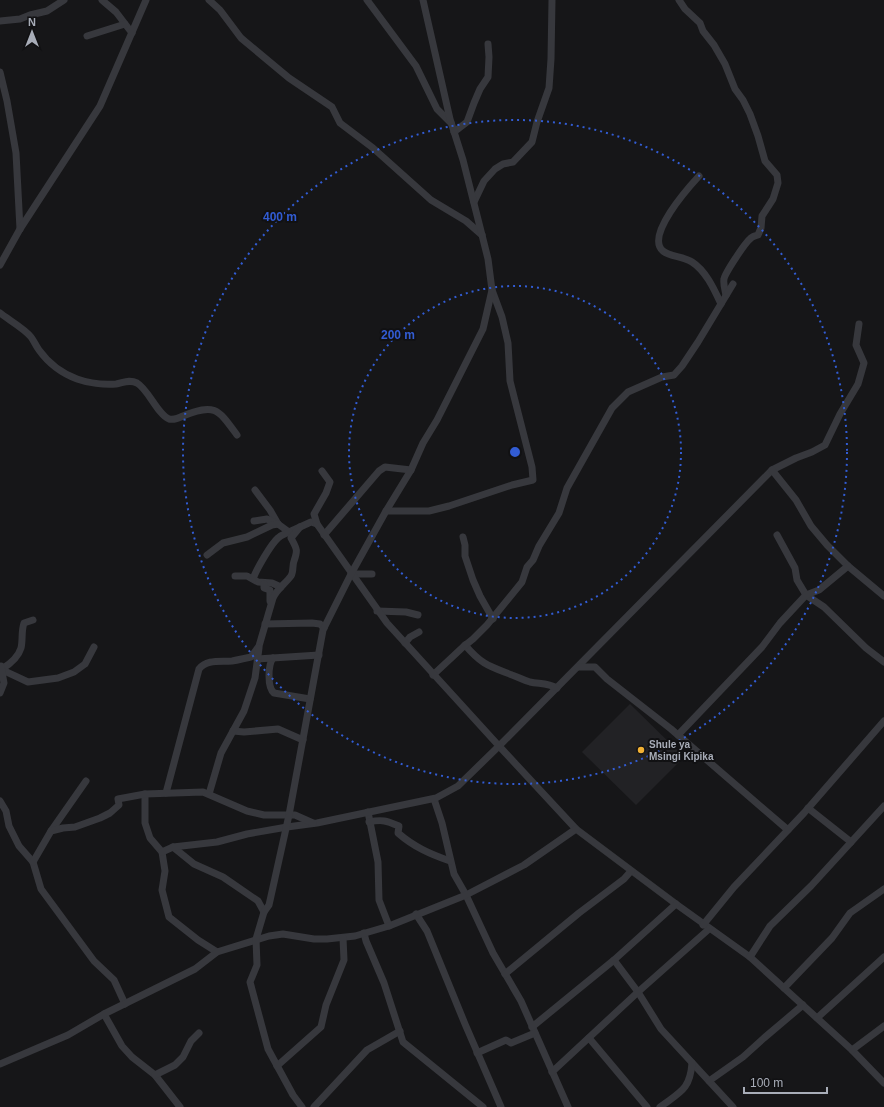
<svg xmlns="http://www.w3.org/2000/svg" width="884" height="1107" font-family="Arial,sans-serif">
	<style>
		.built { fill: #222225 }
		.lines { fill: none; stroke-linecap: round; stroke-linejoin: round }
		.minor { stroke: #37383d; stroke-width: 7 }
		.ring { fill: none; stroke: #325cd3; stroke-width: 2; stroke-dasharray: 2 4 }
		.poi-dot { fill: #f2b134; stroke: #111113; stroke-width: 1.5 }
		.labels { text-anchor: middle; dominant-baseline: central; stroke-width: 4; stroke-linejoin: round; paint-order: stroke }
		.poi-label { font-size: 10px; font-weight: bold; fill: #a8adb8; stroke: #111113; text-anchor: start }
		.centre { fill: #325cd3; stroke: #111113; stroke-width: 2 }
		.ring-label { font-size: 12px; text-anchor: middle; font-weight: bold; fill: #325cd3; stroke: #111113; stroke-width: 4; stroke-linejoin: round; paint-order: stroke }
	</style>
	<rect width="100%" height="100%" fill="#161618"/>
	<polygon class="built" points="630,704 684,757 636,805 582,752"/>
	<g class="lines">
		<g class="minor">
			<polyline points="102,0 116,12 132,33"/>
			<polyline points="209,0 220,10 241,38 289,78 332,107 340,123 373,148 431,200 466,221 482,235"/>
			<polyline points="367,0 416,66 437,109 451,123"/>
			<path d="M679,0l6,9 15,14 3,8 11,14 11,19 10,25 8,11 7,14 8,22 7,25 12,14 1,8 -5,16 -11,17 -1,12 -3,7c-3,1 -6,1 -8,4 -5,4 -25,34 -26,40 -1,5 1,11 2,16"/>
			<polyline points="0,21 20,19 30,15 47,11 64,0"/>
			<polyline points="87,36 125,24"/>
			<polyline points="0,72 7,101 16,153 20,229"/>
			<polyline points="454,132 467,122 474,103 480,89 488,77 489,57 488,44"/>
			<path d="M699,176c-11,12 -54,60 -36,75 7,6 20,5 29,11 14,9 22,27 29,42"/>
			<polyline points="474,202 484,181 495,169 503,164 513,162 532,142 537,122 549,88 551,59 552,0"/>
			<polyline points="0,265 20,229 100,106 146,0"/>
			<path d="M0,313c9,7 25,16 31,24 3,4 5,9 8,13 10,14 22,23 38,29 11,4 27,6 39,5 7,-1 13,-5 21,-1 11,6 21,32 32,36 4,1 10,-1 14,-3 32,-13 35,-7 54,19"/>
			<polyline points="859,324 856,345 864,363 858,384 840,414 825,445 812,452 796,458 772,470 499,746 576,829 676,904 750,957 852,1050 884,1083"/>
			<polyline points="772,470 796,500 811,526 827,545 848,566 884,596"/>
			<polyline points="255,490 270,510 278,524"/>
			<polyline points="386,511 429,511 449,506 512,485 533,480 532,467 510,381 508,343 502,317 492,290"/>
			<polyline points="254,521 267,519 278,524"/>
			<polyline points="324,535 379,471 385,467 411,470"/>
			<polyline points="777,535 795,568 797,580 806,595 824,607 866,648 884,662"/>
			<polyline points="463,537 465,545 465,556 473,580 480,596 493,619"/>
			<polyline points="207,555 223,543 247,537 272,525 278,524 289,532 311,522 317,524"/>
			<polyline points="351,574 372,574"/>
			<polyline points="235,576 247,576 258,582 272,583 281,587"/>
			<path d="M253,579c3,-9 18,-35 25,-41 3,-3 7,-4 11,-6l3,2"/>
			<polyline points="264,584 264,588 270,590 270,601"/>
			<polyline points="377,611 406,612 418,615"/>
			<polyline points="265,624 312,623 320,624 324,628"/>
			<polyline points="405,643 410,637 419,632"/>
			<path d="M465,645c17,20 24,21 47,30 6,2 11,5 18,7 9,2 18,1 27,6"/>
			<path d="M273,658c-5,7 -6,29 1,35l36,6"/>
			<polyline points="257,659 319,655"/>
			<polyline points="578,667 595,667 607,679 671,729 788,830"/>
			<polyline points="0,669 28,682 58,678 74,672 85,664 94,647"/>
			<path d="M2,669c8,-5 16,-11 19,-21 2,-8 0,-16 3,-25l9,-3"/>
			<polyline points="433,675 463,647 473,639 487,625 522,582 527,567 533,560 539,546 559,513 567,488 612,408 628,392 662,377 674,375 682,366 698,342 733,284"/>
			<polyline points="0,693 4,683 1,666"/>
			<polyline points="233,731 244,732 278,729 303,740"/>
			<polyline points="678,735 762,647 780,623 806,595 819,590 848,566"/>
			<path d="M166,793l33,-124c8,-10 21,-7 33,-8 7,-1 13,-3 19,-4l8,-11 14,-48c4,-9 12,-14 18,-22 3,-5 1,-10 3,-15 4,-11 3,-12 -3,-23l9,-11"/>
			<polyline points="145,794 145,823 150,838 162,852 165,871 162,890 169,917 198,940 217,952"/>
			<polyline points="209,794 221,753 244,711 255,678 259,648"/>
			<polyline points="434,799 442,823 454,874 466,895 493,953 521,1001 568,1107"/>
			<polyline points="0,801 6,811 9,826 19,846 33,862 41,889 94,961 114,980 125,1004"/>
			<polyline points="808,808 851,842"/>
			<polyline points="368,812 378,862 379,900 389,926"/>
			<path d="M369,822c14,-3 18,-1 30,4l-1,7c16,14 32,21 52,28"/>
			<polyline points="51,831 86,781"/>
			<polyline points="173,847 194,864 223,877 258,901 264,912"/>
			<polyline points="162,852 173,847 217,842 247,834 287,827 317,823 436,798 458,786 499,746 387,623 317,524 314,514 326,493 330,482 322,471"/>
			<polyline points="33,862 51,831 63,828 75,827 100,818 110,813 119,805 118,799 145,794 203,792 247,811 264,815 295,815 313,823"/>
			<polyline points="416,914 427,931 465,1024 501,1107"/>
			<polyline points="703,925 734,887 804,813 884,721"/>
			<polyline points="364,933 366,941 384,983 403,1042 483,1107"/>
			<polyline points="750,957 770,926 811,886 884,806"/>
			<polyline points="614,960 638,992 661,1029 733,1107"/>
			<polyline points="505,974 579,913 624,879 631,871"/>
			<polyline points="784,988 832,938 850,913 884,889"/>
			<polyline points="104,1014 122,1046 132,1057 155,1075 180,1107"/>
			<polyline points="817,1018 884,957"/>
			<polyline points="532,1027 614,960 676,904"/>
			<polyline points="589,1038 647,1107"/>
			<polyline points="852,1050 884,1026"/>
			<polyline points="477,1053 506,1040 511,1043 535,1033"/>
			<polyline points="0,1064 68,1035 104,1014 195,969 217,952 269,936 283,934 314,939 327,939 355,936 389,926 466,895 524,865 576,829"/>
			<polyline points="277,1066 321,1027 326,1005 344,960 343,938"/>
			<polyline points="552,1072 638,992 709,929"/>
			<polyline points="155,1075 175,1065 183,1057 191,1041 199,1033"/>
			<polyline points="709,1081 743,1057 764,1038 803,1005"/>
			<polyline points="302,1107 293,1095 268,1049 250,982 257,965 256,939 264,912 269,905 289,815 323,630 351,574 386,511 411,470 423,443 437,420 483,329 492,290 488,259 482,235 463,160 450,119 423,0"/>
			<polyline points="314,1107 367,1050 400,1031"/>
			<path d="M660,1107c20,-15 30,-17 32,-44"/>
		</g>
	</g>
	<g class="ring">
		<circle cx="515" cy="452" r="166"/>
		<circle cx="515" cy="452" r="332"/>
	</g>
	<circle class="poi-dot" cx="641" cy="750" r="4"/>
	<g class="labels">
		<g class="poi-label">
			<text x="649" y="744">Shule ya<tspan x="649" dy="12">Msingi Kipika</tspan></text>
		</g>
	</g>
	<circle cx="515" cy="452" r="6" class="centre"/>
	<g class="ring-label">
		<text x="280" y="221">400 m</text>
		<text x="398" y="339">200 m</text>
	</g>
	<g transform="translate(32 32)" stroke="#111113" stroke-width="3" paint-order="stroke">
	<path d="M0-3L7 15L0 10L-7 15Z" fill="#a8adb8"/>
	<text y="-6" font-size="11" font-weight="bold" text-anchor="middle" fill="#a8adb8">N</text>
	</g>
	<path d="M744 1087v6h83v-6" fill="none" stroke="#a8adb8" stroke-width="2"/>
	<text x="750" y="1087" font-size="12" fill="#a8adb8" stroke="#111113" stroke-width="3" paint-order="stroke">100 m</text>
</svg>
